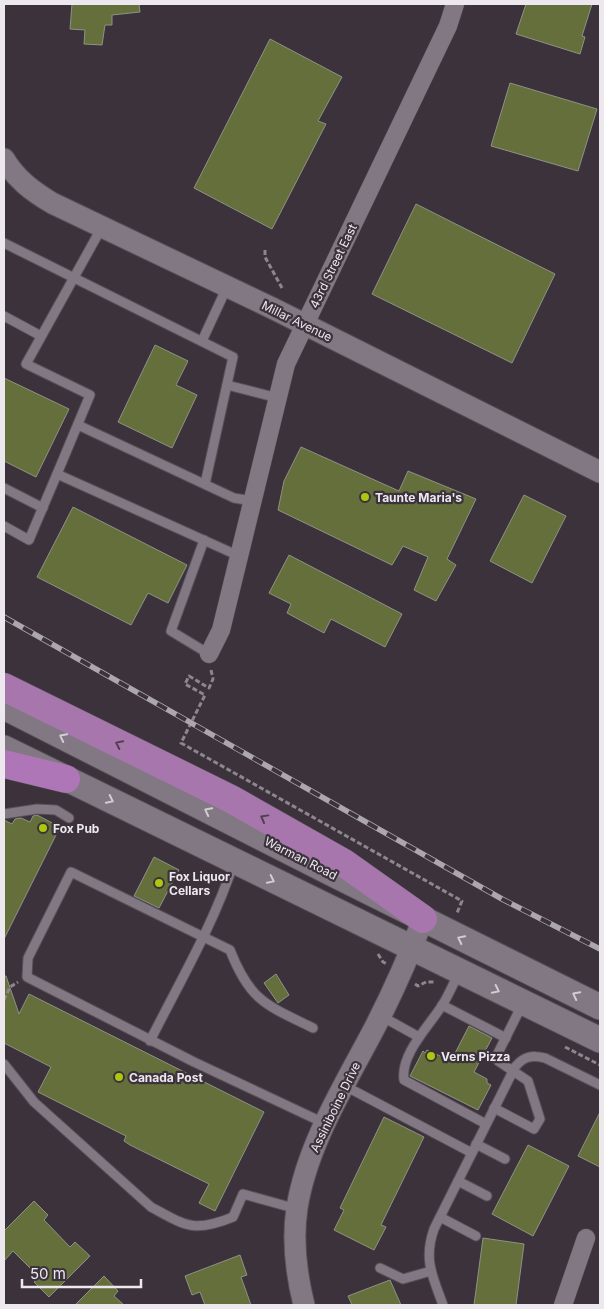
<svg xmlns="http://www.w3.org/2000/svg" width="604" height="1309" font-family="Inter,sans-serif">
	<style>
		.building { fill: #646f3b; stroke: #8f9285 }
		.lines { fill: none; stroke-linecap: round; stroke-linejoin: round }
		.service-casing { stroke: #575058; stroke-width: 11 }
		.minor-casing { stroke: #575058; stroke-width: 19 }
		.tertiary-casing { stroke: #575058; stroke-width: 23 }
		.secondary-casing { stroke: #575058; stroke-width: 27 }
		.trunk-casing { stroke: #575058; stroke-width: 29 }
		.motorway-casing { stroke: #575058; stroke-width: 29 }
		.path { stroke: #8d868e; stroke-width: 3; stroke-dasharray: 5 2.5; stroke-linecap: butt }
		.service { stroke: #827883; stroke-width: 9 }
		.minor { stroke: #827883; stroke-width: 18 }
		.tertiary { stroke: #827883; stroke-width: 21 }
		.secondary { stroke: #827883; stroke-width: 25 }
		.trunk { stroke: #a676ac; stroke-width: 28 }
		.motorway { stroke: #af76b7; stroke-width: 28 }
		.rail-casing { stroke: #aca6ad; stroke-width: 5.5 }
		.rail { stroke: #3b323c; stroke-width: 4; stroke-dasharray: 11; stroke-linecap: butt }
		.oneway { stroke: #d2ccd3 }
		.oneway2 { stroke: #504052 }
		.poi-dot { fill: #adc60e; stroke: #3b323c; stroke-width: 2 }
		.labels { text-anchor: middle; dominant-baseline: central; stroke-width: 4.5; stroke-linejoin: round; paint-order: stroke }
		.street-label { font-size: 12px; fill: #ede8ee; stroke: #3b323c }
		.poi-label { font-size: 12px; font-weight: bold; fill: #ede8ee; stroke: #3b323c; text-anchor: start }
	</style>
	<rect width="100%" height="100%" fill="#3b323c"/>
	<g class="building">
		<polygon points="72,4 139,4 140,12 112,15 112,25 105,25 102,45 84,44 85,30 70,29"/>
		<polygon points="526,4 592,4 582,36 585,37 580,54 516,34"/>
		<polygon points="270,39 342,77 318,121 326,124 272,229 194,188"/>
		<polygon points="510,83 597,109 578,171 491,146"/>
		<polygon points="416,204 555,274 512,363 372,294"/>
		<polygon points="155,345 188,361 176,385 197,395 172,448 118,422"/>
		<polygon points="4,378 69,409 36,477 4,461"/>
		<polygon points="301,447 399,491 408,471 476,499 447,559 456,565 436,601 414,590 428,557 403,546 392,565 278,510 284,481"/>
		<polygon points="524,495 566,516 532,583 490,561"/>
		<polygon points="73,507 187,565 168,603 148,593 131,625 37,577"/>
		<polygon points="289,555 402,614 385,647 331,619 324,633 287,613 291,604 269,593"/>
		<polygon points="37,815 60,827 4,939 4,820 12,824 15,819 21,818 30,822 33,816"/>
		<polygon points="154,857 179,870 159,908 134,896"/>
		<polygon points="276,974 289,995 278,1003 264,983"/>
		<polygon points="4,976 6,976 19,1014 29,994 264,1112 215,1211 199,1203 209,1184 130,1145 124,1141 126,1136 38,1092 51,1067 4,1043"/>
		<polygon points="469,1026 492,1038 474,1072 487,1079 487,1083 491,1085 478,1110 410,1076 423,1051 425,1053 427,1050 451,1061"/>
		<polygon points="600,1112 600,1167 578,1156"/>
		<polygon points="384,1117 424,1137 381,1225 386,1227 374,1250 334,1230 344,1210 340,1208"/>
		<polygon points="528,1145 569,1166 533,1236 492,1214"/>
		<polygon points="34,1201 48,1215 44,1220 70,1247 75,1242 90,1256 49,1297 34,1282 39,1277 13,1251 4,1261 4,1231"/>
		<polygon points="483,1238 524,1244 516,1305 474,1305"/>
		<polygon points="240,1255 247,1275 241,1277 251,1305 205,1305 200,1292 192,1295 185,1276"/>
		<polygon points="104,1276 118,1291 114,1296 124,1305 75,1305"/>
		<polygon points="390,1280 401,1305 352,1305 348,1296"/>
	</g>
	<g class="lines">
		<g class="service-casing">
			<g id="service">
				<polyline points="4,243 233,357 205,484"/>
				<polyline points="4,316 41,336"/>
				<polyline points="202,341 227,287"/>
				<polyline points="227,385 278,398"/>
				<polyline points="78,425 234,498 252,501"/>
				<polyline points="57,474 90,395 26,364 102,227"/>
				<polyline points="4,488 43,508"/>
				<polyline points="4,526 29,540 57,474 239,556"/>
				<polyline points="204,540 171,631 209,654"/>
				<polyline points="4,814 37,809 56,810 69,818"/>
				<path d="M459,972c-5,11 -10,22 -16,32 -13,21 -43,50 -39,76l82,44"/>
				<polyline points="442,1005 506,1038"/>
				<polyline points="381,1016 419,1037"/>
				<path d="M313,1028c-47,-23 -63,-27 -83,-78l-159,-78 -43,86 -1,19 167,85 130,61"/>
				<path d="M150,1041c29,-58 64,-117 84,-179"/>
				<path d="M4,1064l30,38 117,105c35,19 43,26 82,10l10,-23 54,15"/>
				<polyline points="345,1086 472,1153"/>
				<polyline points="494,1108 534,1129 540,1119 528,1081 498,1061 497,1055 523,1003"/>
				<polyline points="476,1144 505,1159"/>
				<polyline points="458,1181 487,1196"/>
				<polyline points="440,1217 476,1236"/>
				<polyline points="380,1268 403,1279 431,1271"/>
				<path d="M443,1305c-10,-28 -20,-45 -9,-76l81,-162c9,-11 17,-12 30,-9l55,27"/>
			</g>
		</g>
		<g class="minor-casing">
			<g id="minor">
				<polyline points="209,654 221,630 286,364 448,26 455,4"/>
				<polyline points="563,1305 586,1238"/>
			</g>
		</g>
		<g class="tertiary-casing">
			<g id="tertiary">
				<path d="M4,159c12,20 28,32 48,44l220,105 328,164"/>
				<path d="M304,1305c-8,-32 -12,-64 -7,-97 10,-64 49,-125 78,-181 18,-35 34,-71 48,-108"/>
			</g>
		</g>
		<g class="secondary-casing">
			<g id="secondary">
				<polyline points="4,707 335,875 600,1007"/>
				<polyline points="4,748 600,1040"/>
			</g>
		</g>
		<g class="trunk-casing">
			<polyline id="trunk" points="4,687 231,799 344,863 423,919"/>
		</g>
		<g class="motorway-casing">
			<polyline id="motorway" points="4,764 66,779"/>
		</g>
		<g class="path">
			<polyline points="265,250 265,257 282,288"/>
			<polyline points="211,670 213,679 209,688 189,676 185,684 205,695 181,743 462,901 457,913"/>
			<polyline points="378,954 383,962 387,964"/>
			<polyline points="415,984 418,986 426,982 435,982"/>
			<polyline points="4,1000 10,987 18,982"/>
			<polyline points="565,1047 600,1065"/>
		</g>
		<use href="#service" class="service"/>
		<use href="#minor" class="minor"/>
		<use href="#tertiary" class="tertiary"/>
		<use href="#secondary" class="secondary"/>
		<use href="#trunk" class="trunk"/>
		<use href="#motorway" class="motorway"/>
		<g class="rail-casing">
			<polyline id="rail" points="4,617 502,899 600,949"/>
		</g>
		<use href="#rail" class="rail"/>
	</g>
	<defs><path id="oneway-chevron" d="M-2-3.5L2.5 0L-2 3.5" fill="none" stroke-width="1.6" stroke-linecap="round" stroke-linejoin="round" transform="scale(1.25)"/></defs>
	<g class="oneway">
		<use href="#oneway-chevron" transform="translate(63 737) rotate(-153)"/>
		<use href="#oneway-chevron" transform="translate(110 800) rotate(26)"/>
		<use href="#oneway-chevron" transform="translate(208 811) rotate(-153)"/>
		<use href="#oneway-chevron" transform="translate(271 880) rotate(26)"/>
		<use href="#oneway-chevron" transform="translate(461 939) rotate(-154)"/>
		<use href="#oneway-chevron" transform="translate(496 990) rotate(26)"/>
		<use href="#oneway-chevron" transform="translate(576 995) rotate(-153)"/>
	</g>
	<g class="oneway2">
		<use href="#oneway-chevron" transform="translate(119 744) rotate(-154)"/>
		<use href="#oneway-chevron" transform="translate(264 818) rotate(-151)"/>
	</g>
	<g class="poi-dot">
		<circle cx="365" cy="497" r="5"/>
		<circle cx="43" cy="828" r="5"/>
		<circle cx="159" cy="883" r="5"/>
		<circle cx="431" cy="1056" r="5"/>
		<circle cx="119" cy="1077" r="5"/>
	</g>
	<g class="labels">
		<g class="street-label">
			<text transform="translate(333 266) rotate(-64)">43rd Street East</text>
			<text transform="translate(297 321) rotate(26)">Millar Avenue</text>
			<text transform="translate(301 858) rotate(27)">Warman Road</text>
			<text transform="translate(335 1107) rotate(-64)">Assiniboine Drive</text>
		</g>
		<g class="poi-label">
			<text x="375" y="497">Taunte Maria's</text>
			<text x="53" y="828">Fox Pub</text>
			<text x="169" y="876">Fox Liquor<tspan x="169" dy="14">Cellars</tspan></text>
			<text x="441" y="1056">Verns Pizza</text>
			<text x="129" y="1077">Canada Post</text>
		</g>
	</g>
	<rect width="604" height="1309" fill="none" stroke="#ede8ee" stroke-width="10"/>
	<path d="M22 1279v8h119v-8" fill="none" stroke="#ede8ee" stroke-width="2.5"/>
	<text x="30" y="1279" font-size="15" fill="#ede8ee" stroke="#3b323c" stroke-width="4" paint-order="stroke">50 m</text>
</svg>
